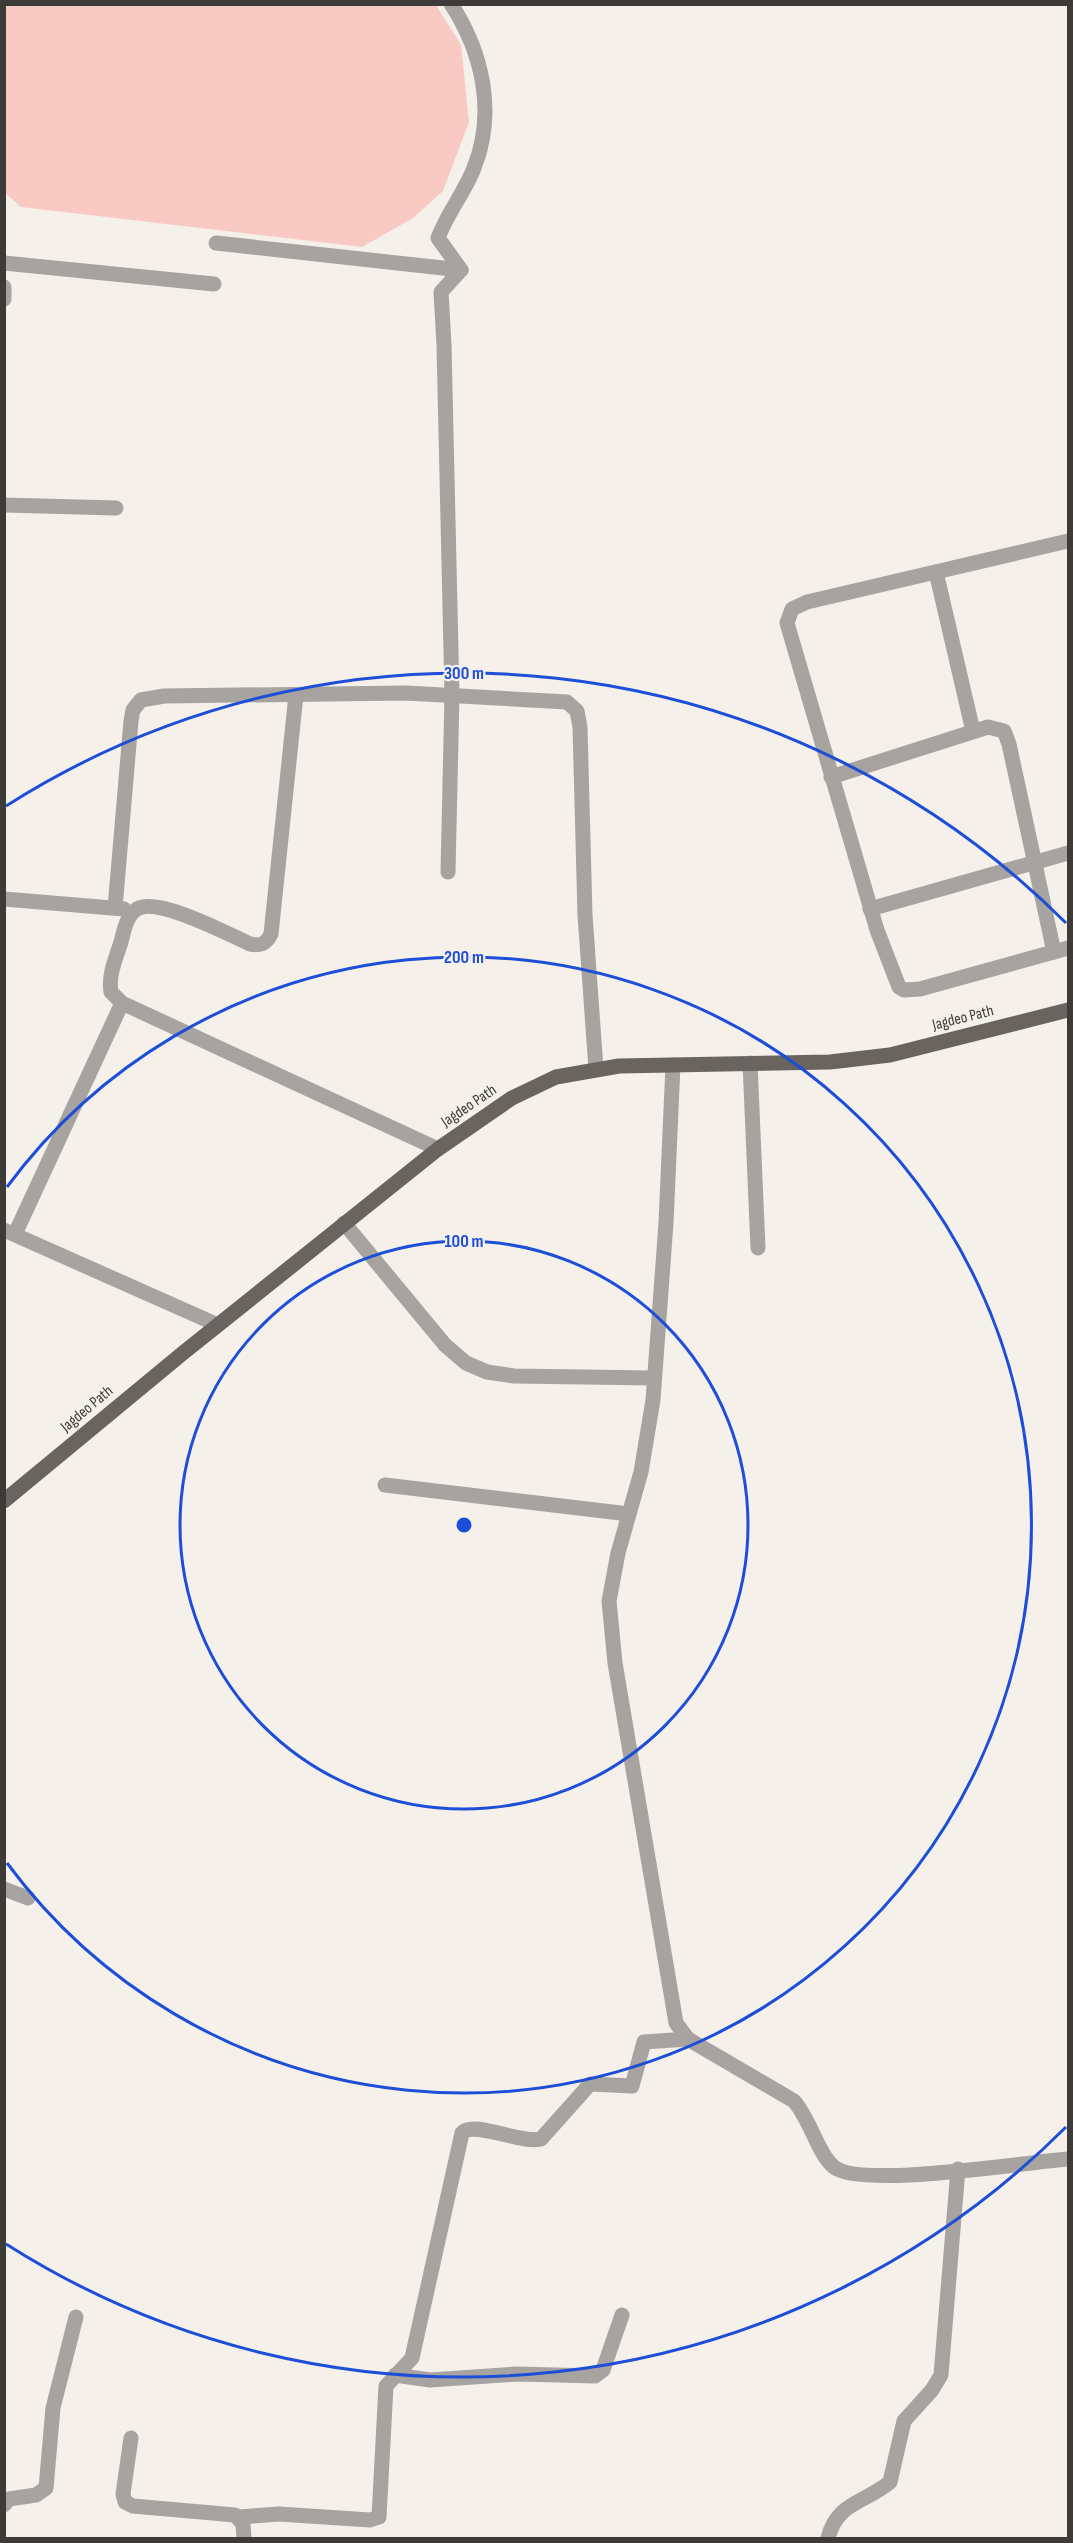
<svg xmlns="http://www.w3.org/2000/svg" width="1073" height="2543" font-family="'Sofia Sans Condensed',sans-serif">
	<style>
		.green { fill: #f9c9c3 }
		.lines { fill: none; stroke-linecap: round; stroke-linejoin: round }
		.minor { stroke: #a7a3a1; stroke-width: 15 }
		.major { stroke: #696460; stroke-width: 15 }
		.ring { fill: none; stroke: #1d4ed8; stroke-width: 3 }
		.labels { text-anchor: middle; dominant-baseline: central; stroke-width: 4.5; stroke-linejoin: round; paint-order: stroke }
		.street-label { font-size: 16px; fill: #3d3b38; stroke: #f5f0e9 }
		.centre { fill: #1d4ed8; stroke: #f5f0e9; stroke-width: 3 }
		.ring-label { font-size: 18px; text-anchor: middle; font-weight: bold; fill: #1d4ed8; stroke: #f5f0e9; stroke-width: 4.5; stroke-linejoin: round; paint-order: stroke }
	</style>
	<rect width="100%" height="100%" fill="#f5f0e9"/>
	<polygon class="green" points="5,4 436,5 461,45 469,122 443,191 413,218 362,247 21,207 5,193"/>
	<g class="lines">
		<g class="minor">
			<polyline points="216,243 461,270"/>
			<polyline points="4,263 214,284"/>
			<polyline points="4,287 4,299"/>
			<polyline points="4,505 116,508"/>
			<polyline points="1068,541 807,602 792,609 787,623 877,930 899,987 904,990 920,989 1068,948"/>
			<polyline points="936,572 973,731"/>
			<path d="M296,695l-25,239c-5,10 -10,12 -21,10 -22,-10 -93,-48 -113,-35 -11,7 -13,22 -16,33 -5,16 -13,33 -10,50l11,11 316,146"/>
			<polyline points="831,777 988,727 1004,731 1009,744 1054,952"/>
			<path d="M448,872l4,-177 -8,-350 -3,-53 20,-22 -23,-32c9,-25 27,-46 36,-70 22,-55 9,-115 -23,-164"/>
			<polyline points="4,899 124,909"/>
			<polyline points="115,908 131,721 133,710 141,700 164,696 406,693 567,702 577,711 580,727 585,915 596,1069"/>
			<polyline points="870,909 1068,853"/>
			<polyline points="750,1063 758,1248"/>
			<path d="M673,1065l-7,158 -13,177 -12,72 -23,81 -9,48 6,62 61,360 12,16 106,62c16,18 24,53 40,66 26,22 193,-5 234,-8"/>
			<polyline points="344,1223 445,1345 466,1363 487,1372 514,1376 654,1378"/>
			<polyline points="4,1230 218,1325"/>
			<polyline points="15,1234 122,1003"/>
			<polyline points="385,1485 629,1514"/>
			<polyline points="4,1889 28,1898"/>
			<polyline points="395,2375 430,2380 517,2374 595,2376 603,2370 622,2315"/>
			<polyline points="131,2438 123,2494 125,2502 133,2506 235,2515 243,2524 244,2538"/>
			<polyline points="4,2505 9,2499 36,2495 46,2488 53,2408 76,2317"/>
			<path d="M239,2517l40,-3 91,6 9,-3 7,-131 26,-28 50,-225c12,-13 58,11 79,6l49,-55 42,2 12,-44 44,-3"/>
			<path d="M828,2538c9,-36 37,-35 62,-56l14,-61 28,-31 9,-15 17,-206"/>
		</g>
		<polyline class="major" points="4,1501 183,1353 438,1149 512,1098 556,1077 619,1066 830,1062 890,1055 1068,1010"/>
	</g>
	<g class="ring">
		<circle cx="464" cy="1525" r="284"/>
		<path d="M7 1187A568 568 0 1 1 7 1863"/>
		<path d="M1066 2127A852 852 0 0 1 6 2244M6 806A852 852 0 0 1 1066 923"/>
	</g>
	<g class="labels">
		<g class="street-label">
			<text transform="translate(963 1018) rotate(-14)">Jagdeo Path</text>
			<text transform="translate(469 1106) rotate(-34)">Jagdeo Path</text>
			<text transform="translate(87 1409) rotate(-40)">Jagdeo Path</text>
		</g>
	</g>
	<circle cx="464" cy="1525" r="9" class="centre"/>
	<g class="ring-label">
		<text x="464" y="679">300 m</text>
		<text x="464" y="963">200 m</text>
		<text x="464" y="1247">100 m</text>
	</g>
	<rect width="1073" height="2543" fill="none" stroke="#3d3b38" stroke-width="12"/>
</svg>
